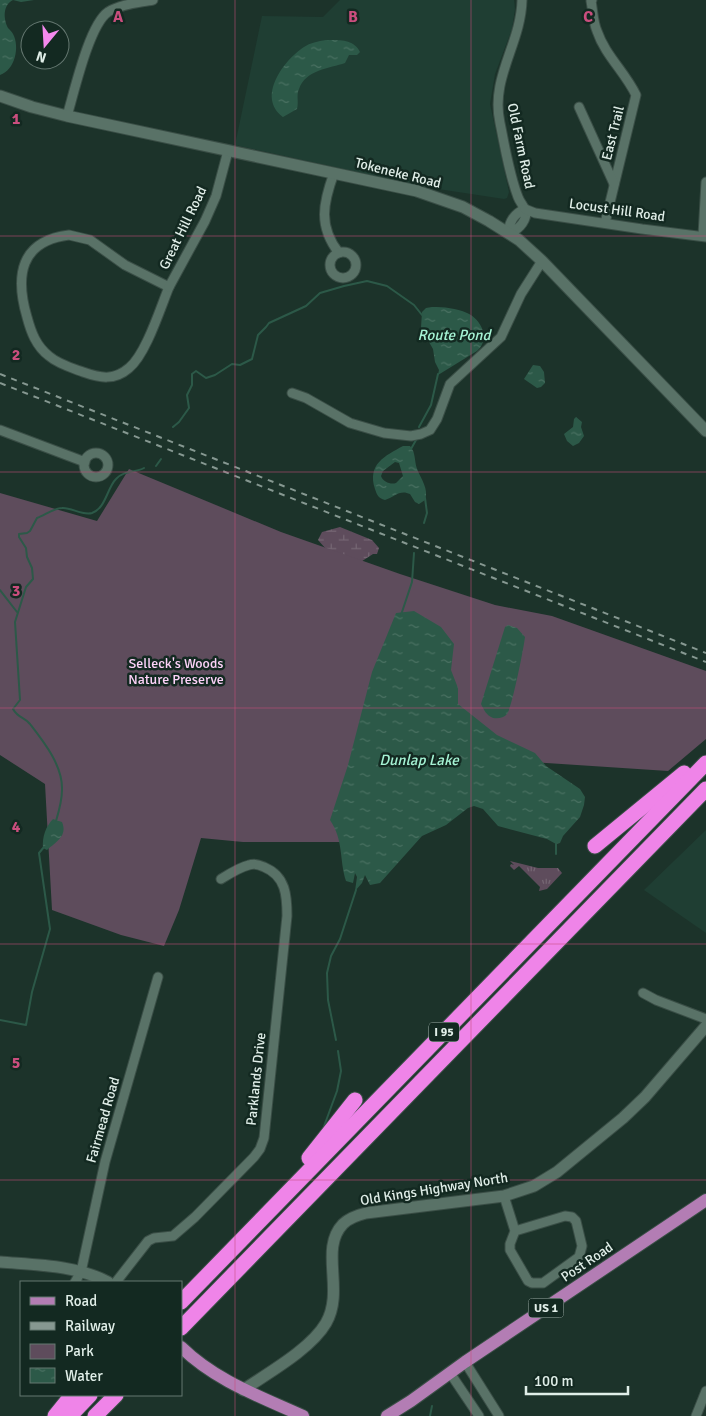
<svg xmlns="http://www.w3.org/2000/svg" width="706" height="1416" font-family="Signika,sans-serif">
	<style>
		.built { fill: #1f3e33 }
		.grass { fill: url(#grass-tufts) }
		.wetland { fill: url(#wetland-marsh) }
		.park { fill: #5e4c5c }
		.water { fill: url(#water-ripples); fill-rule: evenodd }
		.lines { fill: none; stroke-linecap: round; stroke-linejoin: round }
		.stream { stroke: #2c5948; stroke-width: 2 }
		.street-casing { stroke: #3a4e46; stroke-width: 11 }
		.secondary-casing { stroke: #3a4e46; stroke-width: 13 }
		.primary-casing { stroke: #3a4e46; stroke-width: 14 }
		.highway-casing { stroke: #3a4e46; stroke-width: 17 }
		.street { stroke: #597267; stroke-width: 9 }
		.secondary { stroke: #597267; stroke-width: 11 }
		.primary { stroke: #b37db4; stroke-width: 12 }
		.highway { stroke: #ef84e8; stroke-width: 15 }
		.rail { stroke: #869891; stroke-width: 2; stroke-dasharray: 6 6; stroke-linecap: butt }
		.grid { fill: none; stroke: #ca4e7e; stroke-width: 1; stroke-opacity: 0.55 }
		.labels { text-anchor: middle; dominant-baseline: central; stroke-width: 5; stroke-linejoin: round; paint-order: stroke }
		.shield { fill: #132921; stroke: #a2b3ac; stroke-width: 1 }
		.shield-label { font-size: 12px; font-weight: bold; fill: #e0eee8 }
		.street-label { font-size: 14px; fill: #e0eee8; stroke: #132921 }
		.park-label { font-size: 14px; fill: #fed3fa; stroke: #132921 }
		.water-label { font-size: 15px; font-style: italic; fill: #a5f3d4; stroke: #132921 }
		.grid-label { font-size: 16px; text-anchor: middle; font-weight: bold; fill: #ca4e7e; stroke: #132921; stroke-width: 5; stroke-linejoin: round; paint-order: stroke }
	</style>
	<defs>
		<pattern id="grass-tufts" width="24" height="20" patternUnits="userSpaceOnUse" patternTransform="scale(1.25)"><rect width="24" height="20" fill="#5e4c5c"/><path d="M3 7l-1-3M5 7V3M7 7l1-3M15 17l-1-3M17 17v-4M19 17l1-3" fill="none" stroke="#756673"/></pattern>
		<pattern id="wetland-marsh" width="20" height="14" patternUnits="userSpaceOnUse" patternTransform="scale(1.25)"><rect width="20" height="14" fill="#5e4c5c"/><path d="M1 5h8M5 5V1M11 12h8M15 12V8" fill="none" stroke="#756673"/></pattern>
		<pattern id="water-ripples" width="26" height="14" patternUnits="userSpaceOnUse" patternTransform="scale(1.25)"><rect width="26" height="14" fill="#2c5948"/><path d="M2 4q2-2 4 0t4 0M15 11q2-2 4 0t4 0" fill="none" stroke="#4a7162"/></pattern>
	</defs>
	<rect width="100%" height="100%" fill="#1c332a"/>
	<g class="built">
		<polygon points="340,0 514,0 515,9 512,29 495,74 490,104 509,192 507,198 504,199 425,187 235,145 262,16 323,17"/>
		<polygon points="706,830 706,933 644,890"/>
	</g>
	<polygon class="grass" points="510,861 538,868 558,868 562,873 547,889 539,891 540,887 519,866 514,870 510,866 511,864 514,865"/>
	<polygon class="wetland" points="340,527 372,540 379,548 377,554 373,554 356,565 326,549 318,540 322,532"/>
	<polygon class="park" points="129,469 281,532 400,574 495,605 552,616 706,671 706,739 668,771 440,756 372,842 243,842 201,838 179,910 164,946 121,935 52,910 45,784 0,755 0,493 97,521"/>
	<g class="water">
		<path d="M0,0h34l-13,2 -8,-2c-10,5 -10,18 -5,28 2,2 4,4 5,6 7,13 2,36 -13,41z"/>
		<path d="M326,40c13,0 28,-1 34,12l-3,3h-8l-4,8c-15,5 -40,7 -46,26 -3,6 0,13 -2,20l-14,8c-27,-20 1,-57 21,-70 6,-4 14,-6 22,-7z"/>
		<path d="M432,307c12,0 24,1 35,6 14,6 24,26 10,38l-39,24 1,-5 -4,-8 -2,-13 -12,-21 1,-16 4,-4z"/>
		<polygon points="533,365 540,366 544,372 545,383 541,387 537,388 524,379"/>
		<polygon points="576,417 582,422 581,427 584,436 579,443 573,446 567,441 564,434 573,427 574,419"/>
		<path d="M403,446h7c6,7 4,14 7,23 4,10 12,20 8,31l-6,4 -4,-2 -5,-8c-10,-5 -16,3 -25,6 -7,-2 -8,-5 -10,-11 -8,-25 10,-33 28,-43zM395,462l4,1 4,13 -7,7c-5,2 -13,-1 -15,-7l2,-5z"/>
		<path d="M414,611l27,16 13,17 -3,26 7,18v16l39,31 38,18 11,13 34,23 5,8 -1,8 -4,12 -17,19 -3,7 -4,1 -9,-5 -49,-13 -15,-17 -9,-3 -6,2 -22,17 -24,11 -42,47 -10,2 -5,-10 -3,8 -7,8 2,-14 -2,-4 -2,10 -7,-2c-7,-22 -2,-40 -16,-61l18,-55 24,-93 24,-59z"/>
		<path d="M508,625l9,3 8,9c-1,10 -13,71 -18,77 -3,4 -9,5 -14,4 -7,-3 -9,-8 -12,-14l24,-77z"/>
		<path d="M53,819l9,3c6,14 -6,20 -15,28l-4,-2c-1,-11 3,-22 10,-29z"/>
	</g>
	<g class="lines">
		<g class="stream">
			<polyline points="173,427 179,422 189,408 187,395 192,385 192,374 196,371 206,378 215,375 232,364 240,365 252,359 258,335 266,327 269,323 306,306 320,293 344,286 367,281 387,286 414,305 422,315"/>
			<polyline points="419,427 431,405 438,374"/>
			<polyline points="411,449 416,440"/>
			<polyline points="156,466 161,459"/>
			<polyline points="424,523 427,513 425,498"/>
			<polyline points="0,590 17,612"/>
			<polyline points="401,615 412,582 414,553"/>
			<path d="M56,821c3,-10 6,-21 6,-31 1,-24 -18,-48 -32,-66 -6,-7 -12,-6 -17,-15l7,-9 -5,-78 11,-35 7,-8 -1,-11 -5,-11 -1,-9 -7,-11v-3l8,-1 3,-2 7,-13c8,-3 17,-10 25,-10 9,-1 20,8 30,5 14,-5 15,-25 24,-34 8,-9 19,-6 28,-11"/>
			<polyline points="556,854 556,844"/>
			<polyline points="0,1020 26,1025 32,992 50,929 39,853 44,847"/>
			<polyline points="336,1040 328,1000 327,973 331,956 340,939 356,890"/>
			<polyline points="323,1129 337,1091 341,1071 338,1051"/>
			<polyline points="430,1416 432,1406"/>
		</g>
		<g class="street-casing">
			<g id="street">
				<path d="M522,0c-1,44 -32,78 -22,123 5,24 9,51 18,74 2,6 8,11 8,17 -1,9 -9,17 -17,19 -1,-11 6,-20 16,-24"/>
				<path d="M592,0l-1,1c2,10 2,21 6,30 8,24 28,41 39,64l-31,128"/>
				<polyline points="579,107 614,184"/>
				<path d="M67,116c7,-23 22,-91 41,-104 13,-8 30,-9 45,-12"/>
				<path d="M334,173c-11,30 -16,53 5,80"/>
				<polyline points="525,209 535,213 642,229 706,237"/>
				<path d="M69,235l21,5 35,25 44,22c-9,22 -23,67 -40,81 -15,13 -29,10 -46,4 -11,-4 -25,-8 -34,-16 -13,-10 -18,-24 -22,-39 -12,-41 -7,-76 42,-82z"/>
				<polyline points="703,235 706,182"/>
				<circle cx="343" cy="265" r="13"/>
				<polyline points="169,287 205,221 216,196 228,151"/>
				<polyline points="292,393 306,398 350,423 384,433 411,436 421,434 430,430 437,419 450,384 501,337 521,294 542,261"/>
				<polyline points="0,430 85,462"/>
				<circle cx="96" cy="465" r="12"/>
				<polyline points="643,993 656,1000 706,1019"/>
				<polyline points="504,1196 515,1231 510,1244 510,1250 528,1281 532,1283 543,1283 579,1257 582,1246 576,1221 572,1217 565,1216 515,1231"/>
				<polyline points="75,1282 81,1272 105,1162 158,977"/>
				<path d="M116,1282l32,-41 6,-3 19,-2 22,-19 59,-60 6,-8 4,-11 23,-222c0,-20 -1,-40 -23,-49 -4,-2 -10,-4 -15,-2 -9,2 -20,9 -28,14"/>
				<polyline points="465,1362 499,1416"/>
				<polyline points="450,1373 479,1416"/>
				<polyline points="696,1416 706,1391"/>
			</g>
		</g>
		<g class="secondary-casing">
			<g id="secondary">
				<polyline points="0,96 32,107 67,116 417,191 463,207 489,221 519,240 542,261 706,431"/>
				<path d="M0,1262c36,3 76,3 108,20"/>
				<path d="M243,1390c25,-17 68,-41 83,-67 19,-33 -7,-74 17,-99 6,-6 15,-9 23,-11l138,-17 30,-10 23,-14 66,-54 22,-21 61,-71"/>
			</g>
		</g>
		<g class="primary-casing">
			<g id="primary">
				<path d="M181,1347c35,34 78,49 122,69"/>
				<polyline points="387,1416 411,1401 465,1362 706,1200"/>
			</g>
		</g>
		<g class="highway-casing">
			<g id="highway">
				<polyline points="595,846 684,773"/>
				<polyline points="309,1158 355,1100"/>
				<polyline points="181,1302 706,763"/>
				<polyline points="181,1328 706,789"/>
				<polyline points="55,1416 72,1395"/>
				<polyline points="70,1416 90,1395"/>
				<polyline points="95,1416 116,1395"/>
			</g>
		</g>
		<use href="#street" class="street"/>
		<use href="#secondary" class="secondary"/>
		<use href="#primary" class="primary"/>
		<use href="#highway" class="highway"/>
		<g class="rail">
			<polyline points="0,374 706,653"/>
			<polyline points="0,383 706,662"/>
		</g>
	</g>
	<path class="grid" d="M235,0v1416M471,0v1416M0,236h706M0,472h706M0,708h706M0,944h706M0,1180h706"/>
	<g class="labels">
		<g class="shield">
			<rect x="429" y="1022.5" width="30" height="19" rx="4"/>
			<rect x="528.5" y="1298.5" width="35" height="19" rx="4"/>
		</g>
		<g class="shield-label">
			<text x="444" y="1032">I 95</text>
			<text x="546" y="1308">US 1</text>
		</g>
		<g class="street-label">
			<text transform="translate(613 133) rotate(-76)">East Trail</text>
			<text transform="translate(521 146) rotate(78)">Old Farm Road</text>
			<text transform="translate(398 173) rotate(14)">Tokeneke Road</text>
			<text transform="translate(617 210) rotate(8)">Locust Hill Road</text>
			<text transform="translate(183 228) rotate(-64)">Great Hill Road</text>
			<text transform="translate(256 1079) rotate(-84)">Parklands Drive</text>
			<text transform="translate(103 1120) rotate(-74)">Fairmead Road</text>
			<text transform="translate(434 1189) rotate(-9)">Old Kings Highway North</text>
			<text transform="translate(587 1262) rotate(-34)">Post Road</text>
		</g>
		<g class="park-label">
			<text x="176" y="663">Selleck's Woods<tspan x="176" dy="16">Nature Preserve</tspan></text>
		</g>
		<g class="water-label">
			<text x="454" y="335">Route Pond</text>
			<text x="419" y="760">Dunlap Lake</text>
		</g>
	</g>
	<g class="grid-label">
		<text x="118" y="22">A</text>
		<text x="353" y="22">B</text>
		<text x="588" y="22">C</text>
		<text x="16" y="124">1</text>
		<text x="16" y="360">2</text>
		<text x="16" y="596">3</text>
		<text x="16" y="832">4</text>
		<text x="16" y="1068">5</text>
	</g>
	<rect x="20" y="1281" width="162" height="115" fill="#132921" stroke="#657871"/>
	<rect x="30" y="1297" width="25" height="8" fill="#b37db4" stroke="#657871"/>
	<text x="65" y="1306" font-size="15" fill="#e0eee8">Road</text>
	<rect x="30" y="1322" width="25" height="8" fill="#869891" stroke="#657871"/>
	<text x="65" y="1331" font-size="15" fill="#e0eee8">Railway</text>
	<rect x="30" y="1344" width="25" height="15" fill="#5e4c5c" stroke="#657871"/>
	<text x="65" y="1356" font-size="15" fill="#e0eee8">Park</text>
	<rect x="30" y="1368" width="25" height="15" fill="url(#water-ripples)" stroke="#657871"/>
	<text x="65" y="1381" font-size="15" fill="#e0eee8">Water</text>
	<g transform="translate(45 45) rotate(198)"><circle r="24" fill="#132921" stroke="#657871"/>
	<path d="M0-4L9 19L0 12L-9 19Z" fill="#f589ee"/>
	<text y="-8" font-size="14" font-weight="bold" text-anchor="middle" fill="#e0eee8">N</text>
	</g>
	<path d="M526 1386v8h102v-8" fill="none" stroke="#e0eee8" stroke-width="2.5"/>
	<text x="534" y="1386" font-size="15" fill="#e0eee8" stroke="#132921" stroke-width="4" paint-order="stroke">100 m</text>
</svg>
